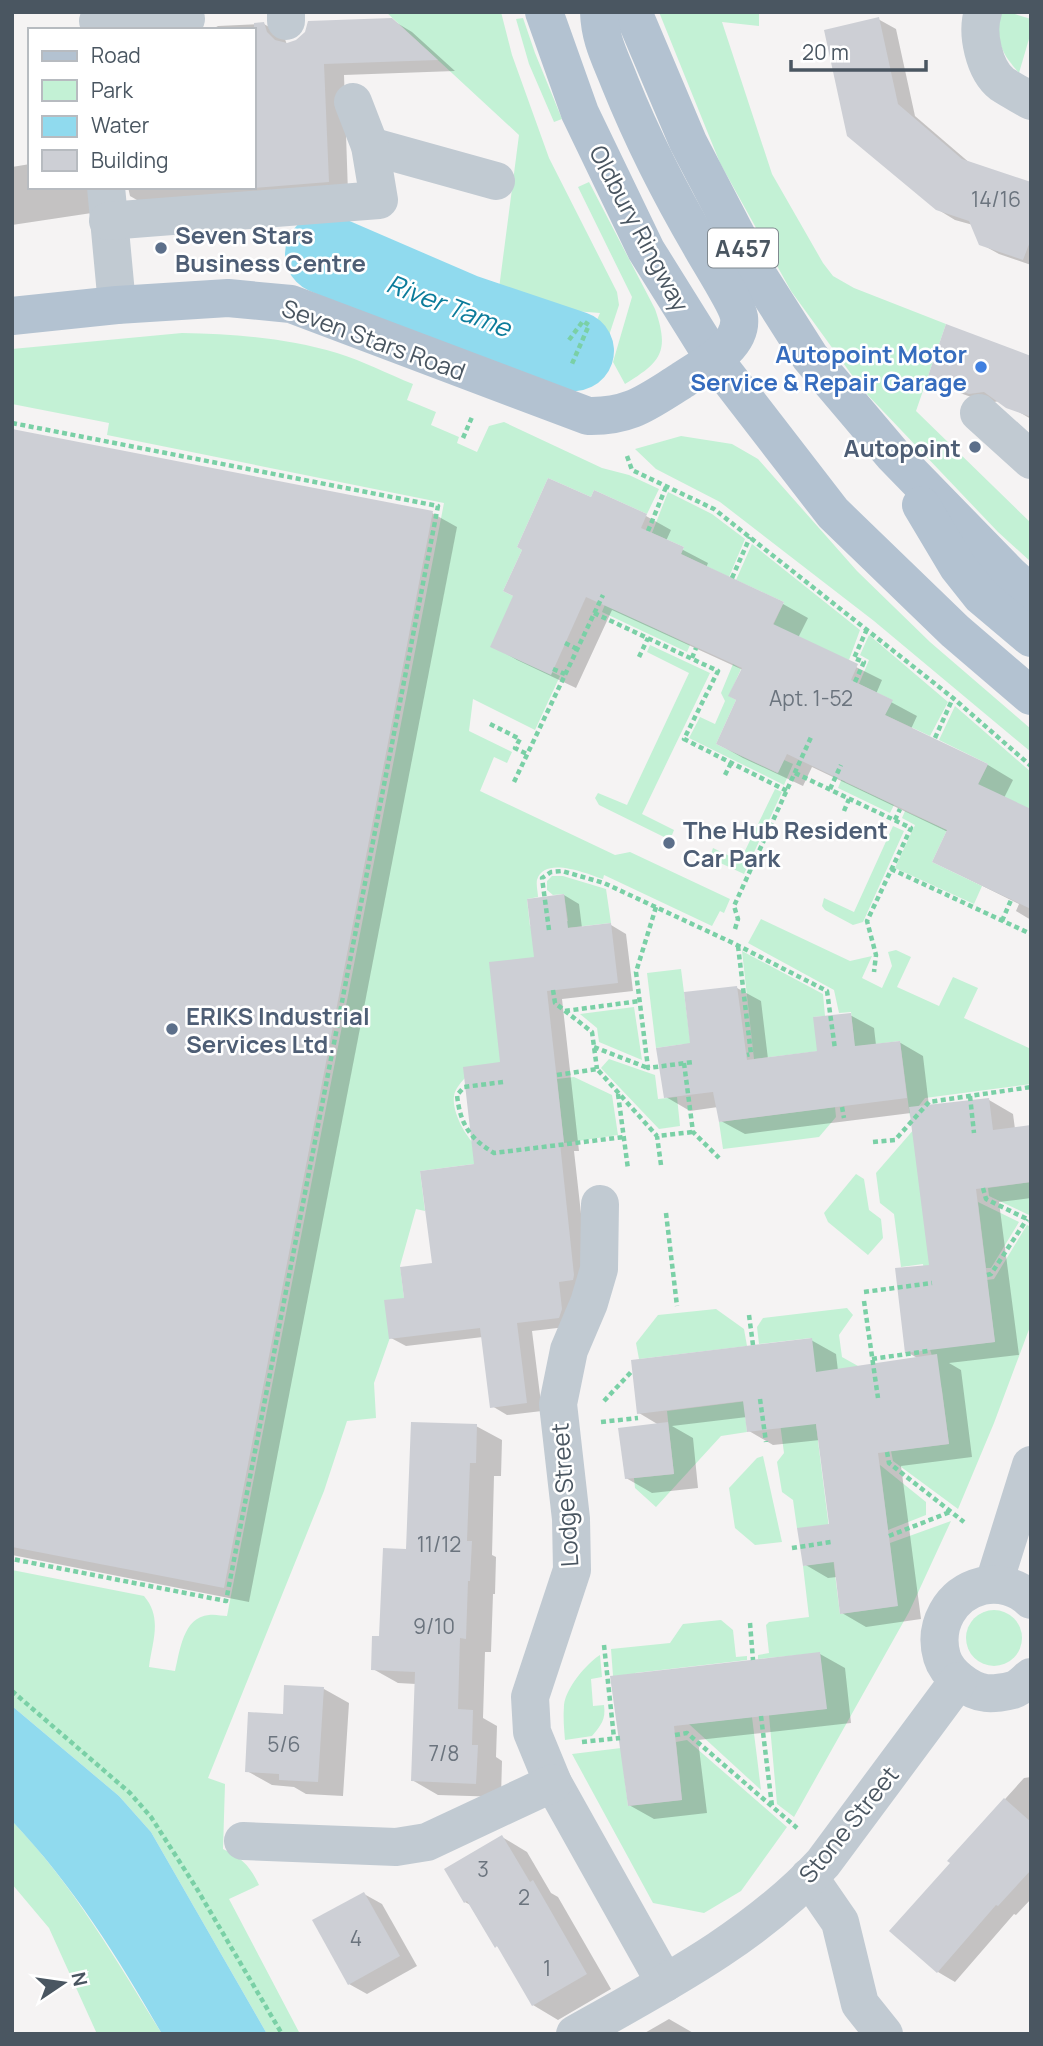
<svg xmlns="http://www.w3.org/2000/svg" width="1043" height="2046" font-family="Manrope,sans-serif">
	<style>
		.green { fill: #c3f1d5 }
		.water { fill: #90daee }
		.shadow { fill: #0003 }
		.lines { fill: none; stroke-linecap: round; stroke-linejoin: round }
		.river { stroke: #90daee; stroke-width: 80 }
		.building { fill: #cdcfd5 }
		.path { stroke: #7ad0a6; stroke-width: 4.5; stroke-dasharray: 5 3.5; stroke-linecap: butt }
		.minor { stroke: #c1cad2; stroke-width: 38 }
		.major { stroke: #b3c2d1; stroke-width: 38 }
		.service-dot { fill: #5c6f8a; stroke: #fff; stroke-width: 2.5 }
		.shop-dot { fill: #3f7fe0; stroke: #fff; stroke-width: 2.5 }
		.labels { text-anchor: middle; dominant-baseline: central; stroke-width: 5; stroke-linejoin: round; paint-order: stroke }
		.number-label { font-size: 21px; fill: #6b747e }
		.shield { fill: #fff; stroke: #808990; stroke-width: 2 }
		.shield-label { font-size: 23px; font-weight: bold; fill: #4a5661 }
		.street-label { font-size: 24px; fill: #4a5661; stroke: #fff }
		.service-label { font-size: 24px; font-weight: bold; fill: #4e5e75; stroke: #fff; text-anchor: start }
		.shop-label { font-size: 24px; font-weight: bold; fill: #366cbe; stroke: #fff; text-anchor: end }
		.water-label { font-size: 26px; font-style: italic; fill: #0c7c9b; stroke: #fff }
	</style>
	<rect width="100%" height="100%" fill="#f5f3f3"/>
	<g class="green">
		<polygon points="386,12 501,12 512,55 549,158 617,292 619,305 596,375 588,378 574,372 600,313 574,311 564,319 485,308 479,336 301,271 319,222 497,304 519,135"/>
		<polygon points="659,12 759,12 759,26 722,22 772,174 823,263 833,276 854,288 946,324 916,411 1031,523 1031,562 998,532 862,389 791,291 720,163"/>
		<path d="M1000,12h8l23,7v13l-12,41c-20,-23 -22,-31 -19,-61z"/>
		<polygon points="523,18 535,53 562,119 554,122 529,64 516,19"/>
		<path d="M589,182l66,127c15,43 6,53 -30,75l-12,-22 19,-65 -54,-110z"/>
		<path d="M182,333c53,1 104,5 155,20 26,8 51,21 76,31l-6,16 29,12 -5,13 28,12 -2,6 20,9 12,-26 15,-4 98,46 27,7 30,14 -12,25 -53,-24 -3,7 -43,-19 -31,69 5,3 -19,41 10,5 39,76 8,4 -25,54 -62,-31 -4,32 43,21 -5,11 -13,-6 -14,34 135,64 15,-3 100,47 -6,14 -4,-2 -8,15 -108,-51 -1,4c-15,-5 -59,-24 -66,1 -1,5 1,13 1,17l-11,2 3,27 14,5 -42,143 -37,4c-4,4 -8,9 -10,14 -6,16 11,47 24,56 8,6 23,8 32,11l-91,12 5,40 -9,-2 -16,57 4,32 -30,85 2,35 -29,3 -23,70 -116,287 17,6 -2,65c19,9 27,17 36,36l-30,14 71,135h-33l-116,-202 -32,-36 -107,-90v-136l132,26c19,22 8,46 5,71l26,4c5,-20 8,-54 34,-56 6,-1 13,1 18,1l217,-1113 -337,-68 2,-12 -97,-19v-55z"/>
		<polygon points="681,436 732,444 758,459 857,571 930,642 1031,729 1031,752 874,621 720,502 656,469 635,449"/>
		<polygon points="668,492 712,514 745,539 729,577 681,554 684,547 652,533"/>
		<polygon points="752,544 860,630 849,660 770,632 784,602 736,580"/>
		<polygon points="608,597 642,622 690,645 687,652 602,612"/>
		<polygon points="869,635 948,702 930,736 885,715 892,700 859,684 869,660 860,655"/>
		<polygon points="650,645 710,673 642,814 674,830 672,835 666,838 599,805 595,798 598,793 627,805 689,673 647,652"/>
		<polygon points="733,664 741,669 729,696 736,700 716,744 777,773 784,760 793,764 784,785 689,738 700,717 715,724 725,701 721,693"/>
		<polygon points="955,706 1031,772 1031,809 972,797 988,764 939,740"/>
		<polygon points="848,763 845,782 894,805 890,813 838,788"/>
		<polygon points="775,789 782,792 744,874 714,860 711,854 713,848 740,861"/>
		<polygon points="905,811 947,830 932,862 982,886 974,904 895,868 915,825 902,818"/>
		<polygon points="893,826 904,831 863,922 853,925 825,910 822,906 824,898 854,912"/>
		<polygon points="552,876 563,876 606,889 611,923 557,929 556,923 568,921 564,894 553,895 547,890 547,881"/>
		<polygon points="761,919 850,961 872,956 862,978 882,988 892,966 888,952 896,950 911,957 897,987 939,1006 953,977 978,988 964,1018 1031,1049 1031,1084 925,1098 910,1117 900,1041 844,1048 854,1039 851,1012 839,1013 834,990 748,943"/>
		<polygon points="742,951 823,994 825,1016 813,1017 828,1050 754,1059"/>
		<polygon points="681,969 692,1055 684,1044 656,1048 647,973"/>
		<polygon points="634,1007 642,1060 599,1042 597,1028 580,1014"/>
		<polygon points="609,1059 655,1075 658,1099 677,1097 680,1126 659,1129 601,1068"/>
		<polygon points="574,1077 612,1095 618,1135 564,1143 557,1079"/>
		<polygon points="935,1105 931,1275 925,1275 923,1264 901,1267 894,1214 880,1203 876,1173"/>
		<polygon points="835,1107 836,1117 819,1137 723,1149 719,1122"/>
		<polygon points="856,1174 864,1179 869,1210 881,1219 883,1238 868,1255 828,1222 824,1213"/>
		<polygon points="1031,1182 1031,1216 989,1196 988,1188"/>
		<polygon points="978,1202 1019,1222 991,1268 986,1268"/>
		<polygon points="1027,1225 1031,1227 1031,1324 994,1423 958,1509 893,1461 891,1451 949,1444 942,1390 929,1346 940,1348 995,1342 987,1280 994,1279"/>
		<polygon points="847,1308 853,1315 839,1335 842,1357 858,1366 816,1425 830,1536 797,1528 793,1500 782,1492 777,1462 784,1453 777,1401 811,1338 759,1344 757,1327 763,1318"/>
		<polygon points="716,1309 744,1329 747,1346 639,1359 636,1343 658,1315"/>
		<polygon points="755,1400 744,1404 747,1432 721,1436 656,1507 635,1488 634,1478 674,1474 667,1411"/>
		<polygon points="763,1456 782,1542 755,1545 735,1528 729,1488 757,1458"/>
		<polygon points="880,1465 926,1502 926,1515 888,1530"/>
		<polygon points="951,1521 909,1612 794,1817 777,1804 769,1715 826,1709 820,1653 758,1659 758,1655 769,1653 766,1625 769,1622 809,1617 803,1566 830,1562 832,1550 840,1614 897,1606 890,1543"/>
		<circle cx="994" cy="1638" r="28"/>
		<polygon points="721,1620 733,1630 736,1657 747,1656 747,1660 635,1673 641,1727 613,1676 611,1649 670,1643 683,1624"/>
		<path d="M600,1655l2,22 -11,2 2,27 11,-1c2,15 -3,20 -12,31l-27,4c-1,-11 -2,-23 -1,-35 2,-17 22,-41 36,-50z"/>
		<polygon points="752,1717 761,1790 689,1724"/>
		<polygon points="687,1740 787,1827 741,1891 704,1913 653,1903 572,1754 621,1748 628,1806 682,1800 676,1742"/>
		<path d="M12,1821c61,63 104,139 150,213h-65l-48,-106 -37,-44z"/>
	</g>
	<path class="water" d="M12,1706l107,90 32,36 116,202h-105c-43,-75 -90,-150 -150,-213z"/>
	<g class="shadow">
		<polygon points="878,19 896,29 915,116 971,164 1031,184 1031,265 999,254 981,244 973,225 955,220 937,209 849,135"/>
		<polygon points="392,20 412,32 455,71 344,75 348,193 151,208 130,196 128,187 254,187 254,30 211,30 218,26 264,24 284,36 287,45"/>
		<polygon points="30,164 30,187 107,187 105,211 12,225 12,167"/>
		<polygon points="1031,357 1031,419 1000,401 988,403 946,388 929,378"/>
		<polygon points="12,430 432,513 457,527 249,1602 12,1555"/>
		<polygon points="595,492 646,516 671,530 666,541 708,563 706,568 783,604 808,618 798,638 882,680 876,694 917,716 911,729 988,765 1013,780 1004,798 1031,811 1031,920 1016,911 1019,904 934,862 948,832 812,767 803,786 743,758 718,744 738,700 743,670 612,610 576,688 517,660 493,646"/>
		<polygon points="564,895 579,904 582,928 611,925 626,934 633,991 562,999 579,1151 574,1151 589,1285 574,1326 532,1331 542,1411 507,1415 492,1406 483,1337 406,1346 391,1338 406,1300 434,1264 476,1165 502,1064 536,959"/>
		<polygon points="737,988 761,1001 768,1059 819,1052 850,1015 874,1028 876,1045 899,1042 923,1056 929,1106 989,1100 1013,1114 1015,1129 1031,1127 1031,1198 999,1202 1019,1355 949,1363 961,1370 972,1457 901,1466 921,1619 866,1627 842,1613 837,1577 828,1578 804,1564 831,1526 820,1440 773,1445 749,1431 747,1417 672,1426 693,1438 698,1488 652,1493 626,1478 659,1425 639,1413 811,1340 836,1354 838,1371 919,1359 907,1352 931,1267 911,1113 745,1134 721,1121 718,1107 690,1111 666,1097 692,1045"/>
		<polygon points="476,1426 502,1440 501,1476 494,1476 492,1555 496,1557 495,1594 493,1594 491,1652 485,1652 483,1718 497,1726 496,1757 502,1761 501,1797 438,1795 412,1780 416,1684 398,1683 373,1669 408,1550"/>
		<polygon points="820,1654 845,1668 851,1723 698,1740 707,1813 654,1819 629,1805 612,1678"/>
		<polygon points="324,1689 349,1703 343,1796 306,1794 294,1787 272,1785 247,1771 285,1716"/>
		<polygon points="1031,1777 1031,1899 1016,1915 1014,1914 955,1982 938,1972 952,1863 950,1860 1024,1778"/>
		<polygon points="502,1837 527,1852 551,1893 558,1897 611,1989 558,2020 533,2005 500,1948 497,1946 472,1906 465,1902"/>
		<polygon points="364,1894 382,1904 417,1966 367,1994 349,1984"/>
		<polygon points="669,2019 695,2034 643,2034"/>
	</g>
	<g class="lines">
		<polyline class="river" points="325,254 464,314 574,351"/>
	</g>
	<g class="building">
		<polygon points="879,17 898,104 962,159 1031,182 1031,239 1023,260 979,245 969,221 936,210 847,136 824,30"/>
		<polygon points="392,18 438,60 324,64 329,182 254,188 254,23 264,22 267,32 275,40 287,43 296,40 305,32 308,21"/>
		<polygon points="946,324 1031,356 1031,417 1006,408 984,392 969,394 927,379"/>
		<polygon points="12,429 433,511 224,1588 12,1547"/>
		<polygon points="548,478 591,497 594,490 647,514 641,528 684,547 681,554 784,602 773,624 858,664 851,680 893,700 885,715 988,764 978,784 1031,809 1031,909 932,862 947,830 787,754 778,773 716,744 736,700 728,696 742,668 586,597 551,675 490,647 513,596 503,591 522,550 517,547"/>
		<polygon points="564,894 568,928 611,923 618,983 547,991 564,1143 560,1143 574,1275 573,1280 559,1282 562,1309 559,1318 517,1323 527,1403 490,1408 480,1328 389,1339 384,1300 404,1298 400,1267 432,1263 420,1171 474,1164 463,1067 500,1062 489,962 534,957 527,899"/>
		<polygon points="737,986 747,1060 817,1051 813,1017 851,1013 855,1046 900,1041 907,1098 719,1122 713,1092 664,1098 656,1048 690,1043 684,992"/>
		<polygon points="989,1098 993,1130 1031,1125 1031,1182 976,1189 995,1342 905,1353 895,1268 929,1265 909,1107"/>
		<polygon points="812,1338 816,1372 937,1354 949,1444 878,1453 898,1606 840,1614 834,1562 803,1566 797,1528 829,1524 816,1424 747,1432 743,1401 637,1414 631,1360"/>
		<polygon points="411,1422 477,1424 476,1463 470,1463 467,1541 472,1541 470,1581 468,1581 466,1639 460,1638 458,1709 473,1710 472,1745 478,1745 476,1784 411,1781 415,1672 371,1670 372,1636 379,1636 383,1548 406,1549"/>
		<polygon points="668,1422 674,1474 625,1479 618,1428"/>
		<polygon points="820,1652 827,1709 674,1726 682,1800 628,1806 610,1676"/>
		<polygon points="284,1685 324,1687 318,1782 279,1780 279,1774 245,1772 248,1712 283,1714"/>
		<polygon points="1004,1798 1031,1822 1031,1870 998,1906 996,1905 937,1973 889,1931 950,1863 947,1861"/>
		<polygon points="502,1835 530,1882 533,1880 587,1974 532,2006 497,1946 495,1948 467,1901 464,1903 444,1869"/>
		<polygon points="364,1892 400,1956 348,1985 312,1920"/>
	</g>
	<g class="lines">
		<g class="path">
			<polyline points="569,340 583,321 589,325 571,366"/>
			<polyline points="12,423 438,506 226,1601 12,1559"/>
			<polyline points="463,438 472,417"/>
			<polyline points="627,456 632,470 714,509 953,698 1031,766"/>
			<polyline points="648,531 666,487"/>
			<polyline points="732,578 750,537"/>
			<polyline points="594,613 718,671 684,739 787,791"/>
			<polyline points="565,643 577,649"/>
			<polyline points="639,657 648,638"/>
			<polyline points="692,658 696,648"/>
			<polyline points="553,669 565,674"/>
			<polyline points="855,682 864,662 854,658 867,629"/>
			<polyline points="490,724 520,739 515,748 527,754"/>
			<polyline points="935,738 953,698"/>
			<polyline points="795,773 911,828 867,921 876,955 874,972"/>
			<polyline points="725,775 731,763"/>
			<polyline points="514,782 603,595"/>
			<polyline points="830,789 841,765"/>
			<polyline points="844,811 849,799"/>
			<polyline points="895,820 900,809"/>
			<polyline points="891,869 1031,934"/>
			<polyline points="656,907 636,972 648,1068 693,1062"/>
			<polyline points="1002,921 1011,900"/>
			<polyline points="735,929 738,919 734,906 812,735"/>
			<polyline points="549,930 542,878 551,872 562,871 604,883 733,943 827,991 835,1049"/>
			<polyline points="738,946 751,1054 747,1055"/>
			<polyline points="553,990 555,1003 592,1032 597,1069"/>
			<polyline points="565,1011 640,1001"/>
			<polyline points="594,1047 648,1068"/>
			<polyline points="684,1063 693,1132 719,1158"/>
			<polyline points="557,1075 597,1069 657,1136"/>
			<path d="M503,1082l-39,5 -7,8c3,28 12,43 37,58l130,-16"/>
			<polyline points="618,1094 628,1169"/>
			<polyline points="970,1096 974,1133"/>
			<polyline points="842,1107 844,1118"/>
			<polyline points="873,1142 895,1140 929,1102 1031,1087"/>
			<polyline points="661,1165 657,1136 693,1132"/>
			<polyline points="983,1188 986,1199 1031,1221"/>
			<polyline points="666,1213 677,1306"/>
			<polyline points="987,1275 991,1274 1027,1219"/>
			<polyline points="864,1292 932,1283"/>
			<polyline points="864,1301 878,1398"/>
			<polyline points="749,1315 753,1345"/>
			<polyline points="872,1359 928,1351"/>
			<polyline points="760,1399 766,1442"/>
			<polyline points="604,1401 632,1371"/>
			<polyline points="601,1422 638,1418"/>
			<polyline points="887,1452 889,1463 964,1522"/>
			<polyline points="889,1536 950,1512"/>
			<polyline points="792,1548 831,1542"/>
			<polyline points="750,1623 753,1660"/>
			<polyline points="604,1645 614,1738"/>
			<polyline points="12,1691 130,1793 151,1817 197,1889 282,2034"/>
			<polyline points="761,1716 772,1806"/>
			<polyline points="675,1735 687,1733 797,1828"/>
			<polyline points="582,1742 620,1738"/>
		</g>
		<g class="minor">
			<polyline points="286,12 286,21"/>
			<path d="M983,12c-7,21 1,58 19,72 9,6 19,11 29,17"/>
			<polyline points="98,21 186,19"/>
			<polyline points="370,146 496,181"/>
			<polyline points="106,187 117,305"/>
			<polyline points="108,221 379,200 370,146 353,102"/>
			<polyline points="979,413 1031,460"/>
			<polyline points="600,1204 599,1269 589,1303 569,1350 558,1404 571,1519 572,1570 530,1697 532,1732 553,1783 665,1983"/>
			<polyline points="994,1583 1031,1465"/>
			<path d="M1031,1600c-13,-13 -32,-18 -49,-14 -32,8 -49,40 -40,71 5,17 27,34 44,36 7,1 20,-1 27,-3 7,-2 12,-8 18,-13"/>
			<polyline points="243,1841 396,1847 427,1842 553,1783"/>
			<polyline points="809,1877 840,1922 860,2004 884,2034"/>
			<path d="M575,2034c87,-49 180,-97 248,-171l135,-182"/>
		</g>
		<g class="major">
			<polyline points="544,12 580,113 646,250 714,359 833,513 955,631 1031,696"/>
			<polyline points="633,12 688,142 754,269 810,357 893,455 1009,574 1031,594"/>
			<path d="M12,316l105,-11 111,-7 63,6 297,112c42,1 59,-14 93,-35 20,-14 62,-34 58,-64 -2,-13 -31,-58 -38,-71 -31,-53 -58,-106 -81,-163 -10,-26 -20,-43 -21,-71"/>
			<polyline points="921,505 958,567 981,596 1031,638"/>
		</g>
	</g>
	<g class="service-dot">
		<circle cx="161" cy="248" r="7"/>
		<circle cx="975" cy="447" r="7"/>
		<circle cx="669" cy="843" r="7"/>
		<circle cx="172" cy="1029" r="7"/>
	</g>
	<circle class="shop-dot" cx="981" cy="367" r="7"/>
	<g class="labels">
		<g class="number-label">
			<text x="996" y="199">14/16</text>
			<text x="811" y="698">Apt. 1-52</text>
			<text x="439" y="1544">11/12</text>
			<text x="434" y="1626">9/10</text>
			<text x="284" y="1744">5/6</text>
			<text x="444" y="1753">7/8</text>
			<text x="483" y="1869">3</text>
			<text x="524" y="1897">2</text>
			<text x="356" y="1938">4</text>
			<text x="547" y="1968">1</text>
		</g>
		<rect class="shield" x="708" y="228.5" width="70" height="39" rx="5"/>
		<g class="shield-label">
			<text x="743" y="248">A457</text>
		</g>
		<g class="street-label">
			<text transform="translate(640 228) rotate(62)">Oldbury Ringway</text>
			<text transform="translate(374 339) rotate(20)">Seven Stars Road</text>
			<text transform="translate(564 1495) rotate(-94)">Lodge Street</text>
			<text transform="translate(848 1824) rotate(-51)">Stone Street</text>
		</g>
		<g class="service-label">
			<text x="175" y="234">Seven Stars<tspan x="175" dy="28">Business Centre</tspan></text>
			<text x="961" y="447" text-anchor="end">Autopoint</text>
			<text x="683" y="829">The Hub Resident<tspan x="683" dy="28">Car Park</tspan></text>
			<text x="186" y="1015">ERIKS Industrial<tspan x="186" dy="28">Services Ltd.</tspan></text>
		</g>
		<g class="shop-label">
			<text x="967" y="353">Autopoint Motor<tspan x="967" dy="28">Service &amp; Repair Garage</tspan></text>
		</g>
		<g class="water-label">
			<text transform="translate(449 305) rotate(21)">River Tame</text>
		</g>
	</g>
	<rect width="1043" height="2046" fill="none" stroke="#4a5661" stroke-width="28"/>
	<rect x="28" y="28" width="228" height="161" fill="#ffffff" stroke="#b7bbc0" stroke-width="2"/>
	<rect x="42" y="51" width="35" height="10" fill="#b3c2d1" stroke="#b7bbc0" stroke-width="2"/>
	<text x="91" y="63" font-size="21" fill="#4a5661">Road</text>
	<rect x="42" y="80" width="35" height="21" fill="#c3f1d5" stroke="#b7bbc0" stroke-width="2"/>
	<text x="91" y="98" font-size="21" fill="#4a5661">Park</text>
	<rect x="42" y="116" width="35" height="21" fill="#90daee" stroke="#b7bbc0" stroke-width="2"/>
	<text x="91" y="133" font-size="21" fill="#4a5661">Water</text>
	<rect x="42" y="150" width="35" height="21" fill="#cdcfd5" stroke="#b7bbc0" stroke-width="2"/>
	<text x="91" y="168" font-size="21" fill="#4a5661">Building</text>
	<g transform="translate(63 1983) rotate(77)" stroke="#ffffff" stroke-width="5" paint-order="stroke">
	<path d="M0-5L12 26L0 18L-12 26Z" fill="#4a5661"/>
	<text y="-10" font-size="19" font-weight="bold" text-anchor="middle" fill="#4a5661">N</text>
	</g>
	<path d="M791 60v10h135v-10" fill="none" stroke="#4a5661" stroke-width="3.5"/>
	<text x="802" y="60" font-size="21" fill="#4a5661" stroke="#ffffff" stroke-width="5" paint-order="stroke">20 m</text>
</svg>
